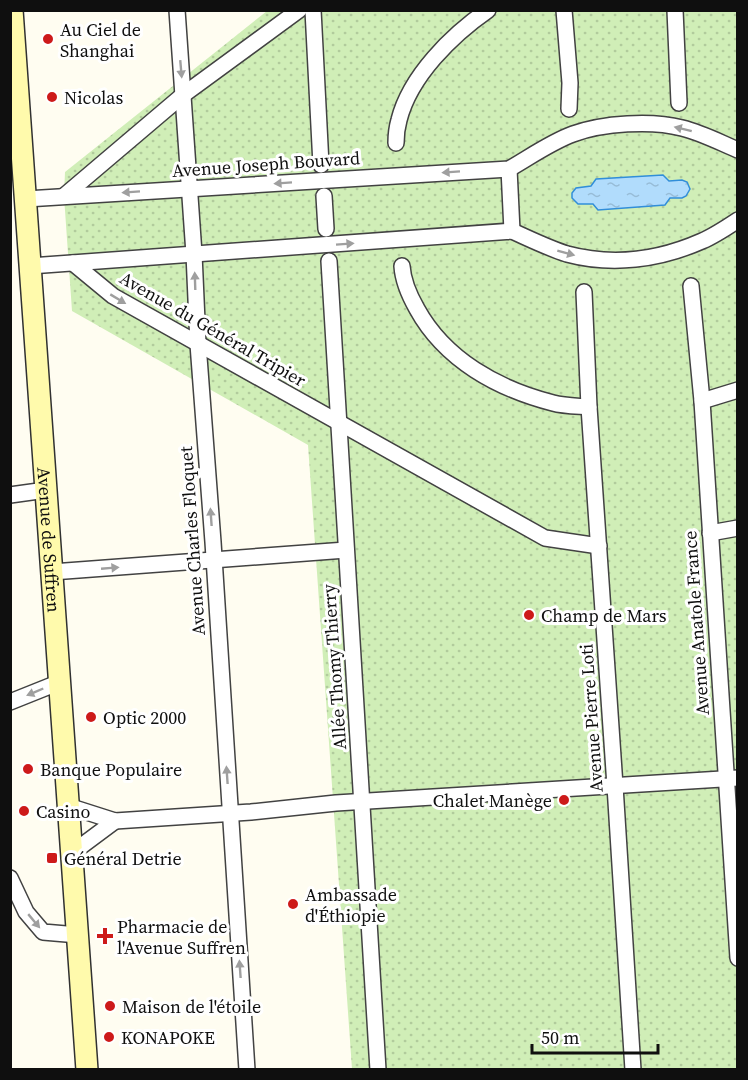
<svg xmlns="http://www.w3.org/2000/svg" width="748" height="1080" font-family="'Source Serif 4',serif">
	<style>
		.park { fill: url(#park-dots) }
		.water { fill: url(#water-ripples); stroke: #318ed9; stroke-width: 1.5 }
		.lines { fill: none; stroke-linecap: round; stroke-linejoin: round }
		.street-casing { stroke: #424242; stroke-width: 18 }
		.secondary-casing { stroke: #313131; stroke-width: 24 }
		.street { stroke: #fff; stroke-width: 15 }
		.secondary { stroke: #fffaac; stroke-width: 21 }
		.oneway { fill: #9f9f9f }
		.poi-dot { fill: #cd1a1a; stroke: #fff; stroke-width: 2 }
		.labels { text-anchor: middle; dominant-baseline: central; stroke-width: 6; stroke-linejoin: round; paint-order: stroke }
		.poi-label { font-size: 18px; fill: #0f0f0f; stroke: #fff; text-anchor: start }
		.street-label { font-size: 18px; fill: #0f0f0f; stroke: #fff }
	</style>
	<defs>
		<pattern id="park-dots" width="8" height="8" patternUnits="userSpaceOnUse" patternTransform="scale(1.5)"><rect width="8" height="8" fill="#d0eeb7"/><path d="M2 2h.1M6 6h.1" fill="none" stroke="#b1cb9c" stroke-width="1.8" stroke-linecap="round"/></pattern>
		<pattern id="water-ripples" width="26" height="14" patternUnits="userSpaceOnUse" patternTransform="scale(1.5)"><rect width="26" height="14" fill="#b1dcfc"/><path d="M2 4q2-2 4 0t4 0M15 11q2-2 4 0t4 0" fill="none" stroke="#97bcd7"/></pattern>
	</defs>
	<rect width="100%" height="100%" fill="#fffdf1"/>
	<polygon class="park" points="267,11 737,11 737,1069 352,1069 308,445 72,311 64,196 65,172"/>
	<polygon class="water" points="663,175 669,181 682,180 687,182 690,189 686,196 682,198 670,198 665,205 598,210 593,204 578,204 572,198 572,193 576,188 591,186 596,179"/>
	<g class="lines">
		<g class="street-casing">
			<g id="street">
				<polyline points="177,10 194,254 198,344 213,542 247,1070"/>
				<polyline points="313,10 321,165"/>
				<polyline points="564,10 570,83 569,109"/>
				<polyline points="675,10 679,103"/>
				<path d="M396,143c0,-8 1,-16 3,-23 11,-44 53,-85 89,-110"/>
				<polyline points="509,169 512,231"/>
				<polyline points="64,196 183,95 299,10"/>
				<polyline points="324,196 326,229"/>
				<path d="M26,199l483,-30c21,-12 42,-27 64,-35 30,-11 79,-14 109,-6 20,5 37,14 56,22"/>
				<polyline points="329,261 378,1070"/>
				<polyline points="73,263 113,296 545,538 599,546"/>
				<path d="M30,266l482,-35c18,8 36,17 55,23 45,12 92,6 135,-13 12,-5 24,-13 36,-21"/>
				<path d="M402,266c1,16 7,29 15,43 28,51 81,80 136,94 11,3 24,3 36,4"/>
				<polyline points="691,286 702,401 738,958"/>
				<polyline points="584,292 589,407 615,786 633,1070"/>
				<polyline points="702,401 738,390"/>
				<polyline points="10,495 46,490"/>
				<polyline points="710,533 738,528"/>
				<polyline points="52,572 346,550"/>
				<polyline points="10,702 60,682"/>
				<polyline points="68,806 115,821 251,812 336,803 738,778"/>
				<polyline points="72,853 115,821"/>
				<polyline points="10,878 26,912 43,932 78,935"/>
			</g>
		</g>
		<g class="secondary-casing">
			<g id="secondary">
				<path id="s1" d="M12,10l75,1060"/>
			</g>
		</g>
		<use href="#street" class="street"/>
		<use href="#secondary" class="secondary"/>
	</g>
	<defs><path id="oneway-solid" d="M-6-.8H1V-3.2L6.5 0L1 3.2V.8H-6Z" transform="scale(1.5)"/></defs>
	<g class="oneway">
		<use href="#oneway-solid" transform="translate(181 69) rotate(85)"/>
		<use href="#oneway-solid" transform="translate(683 129) rotate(-166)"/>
		<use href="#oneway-solid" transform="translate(451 172) rotate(176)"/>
		<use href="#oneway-solid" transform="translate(283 183) rotate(176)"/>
		<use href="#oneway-solid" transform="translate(131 192) rotate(176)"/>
		<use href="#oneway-solid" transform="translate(345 244) rotate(-4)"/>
		<use href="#oneway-solid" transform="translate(566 253) rotate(15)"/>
		<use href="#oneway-solid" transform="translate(195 281) rotate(-92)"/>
		<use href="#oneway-solid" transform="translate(118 299) rotate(31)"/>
		<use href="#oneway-solid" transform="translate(211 517) rotate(-94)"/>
		<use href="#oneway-solid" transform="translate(110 568) rotate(-5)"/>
		<use href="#oneway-solid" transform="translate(35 692) rotate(157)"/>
		<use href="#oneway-solid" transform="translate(227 775) rotate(-94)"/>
		<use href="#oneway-solid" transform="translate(34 921) rotate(50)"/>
		<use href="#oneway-solid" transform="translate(240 969) rotate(-94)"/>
	</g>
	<g class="poi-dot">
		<circle cx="48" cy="39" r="6"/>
		<circle cx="52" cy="97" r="6"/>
		<circle cx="529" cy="615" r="6"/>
		<circle cx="91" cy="717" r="6"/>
		<circle cx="28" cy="769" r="6"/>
		<circle cx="564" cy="800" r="6"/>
		<circle cx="24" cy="811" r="6"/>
		<rect x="46" y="852" width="12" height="12" rx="3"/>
		<circle cx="293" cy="904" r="6"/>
		<path d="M102 927h6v6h6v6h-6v6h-6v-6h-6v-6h6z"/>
		<circle cx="110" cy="1006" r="6"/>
		<circle cx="109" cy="1037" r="6"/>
	</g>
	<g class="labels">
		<g class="poi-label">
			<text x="60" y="29">Au Ciel de<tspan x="60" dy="21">Shanghai</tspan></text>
			<text x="64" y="97">Nicolas</text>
			<text x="541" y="615">Champ de Mars</text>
			<text x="103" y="717">Optic 2000</text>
			<text x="40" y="769">Banque Populaire</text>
			<text x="552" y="800" text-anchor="end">Chalet Manège</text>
			<text x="36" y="811">Casino</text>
			<text x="64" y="858">Général Detrie</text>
			<text x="305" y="894">Ambassade<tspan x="305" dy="21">d'Éthiopie</tspan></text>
			<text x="117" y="926">Pharmacie de<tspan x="117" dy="21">l'Avenue Suffren</tspan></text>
			<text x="122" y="1006">Maison de l'étoile</text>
			<text x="121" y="1037">KONAPOKE</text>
		</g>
		<g class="street-label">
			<text transform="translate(266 164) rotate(-4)">Avenue Joseph Bouvard</text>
			<text transform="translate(213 329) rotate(30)">Avenue du Général Tripier</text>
			<text stroke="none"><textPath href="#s1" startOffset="531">Avenue de Suffren</textPath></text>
			<text transform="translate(192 541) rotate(-94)">Avenue Charles Floquet</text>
			<text transform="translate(696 623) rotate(-94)">Avenue Anatole France</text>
			<text transform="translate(334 667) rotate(-94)">Allée Thomy Thierry</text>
			<text transform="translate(591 718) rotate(-94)">Avenue Pierre Loti</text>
		</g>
	</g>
	<rect width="748" height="1080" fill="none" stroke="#0f0f0f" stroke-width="24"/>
	<path d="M532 1044v9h126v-9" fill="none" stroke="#0f0f0f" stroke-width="3"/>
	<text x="541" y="1044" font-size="18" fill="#0f0f0f" stroke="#ffffff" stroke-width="4.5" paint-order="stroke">50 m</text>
</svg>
